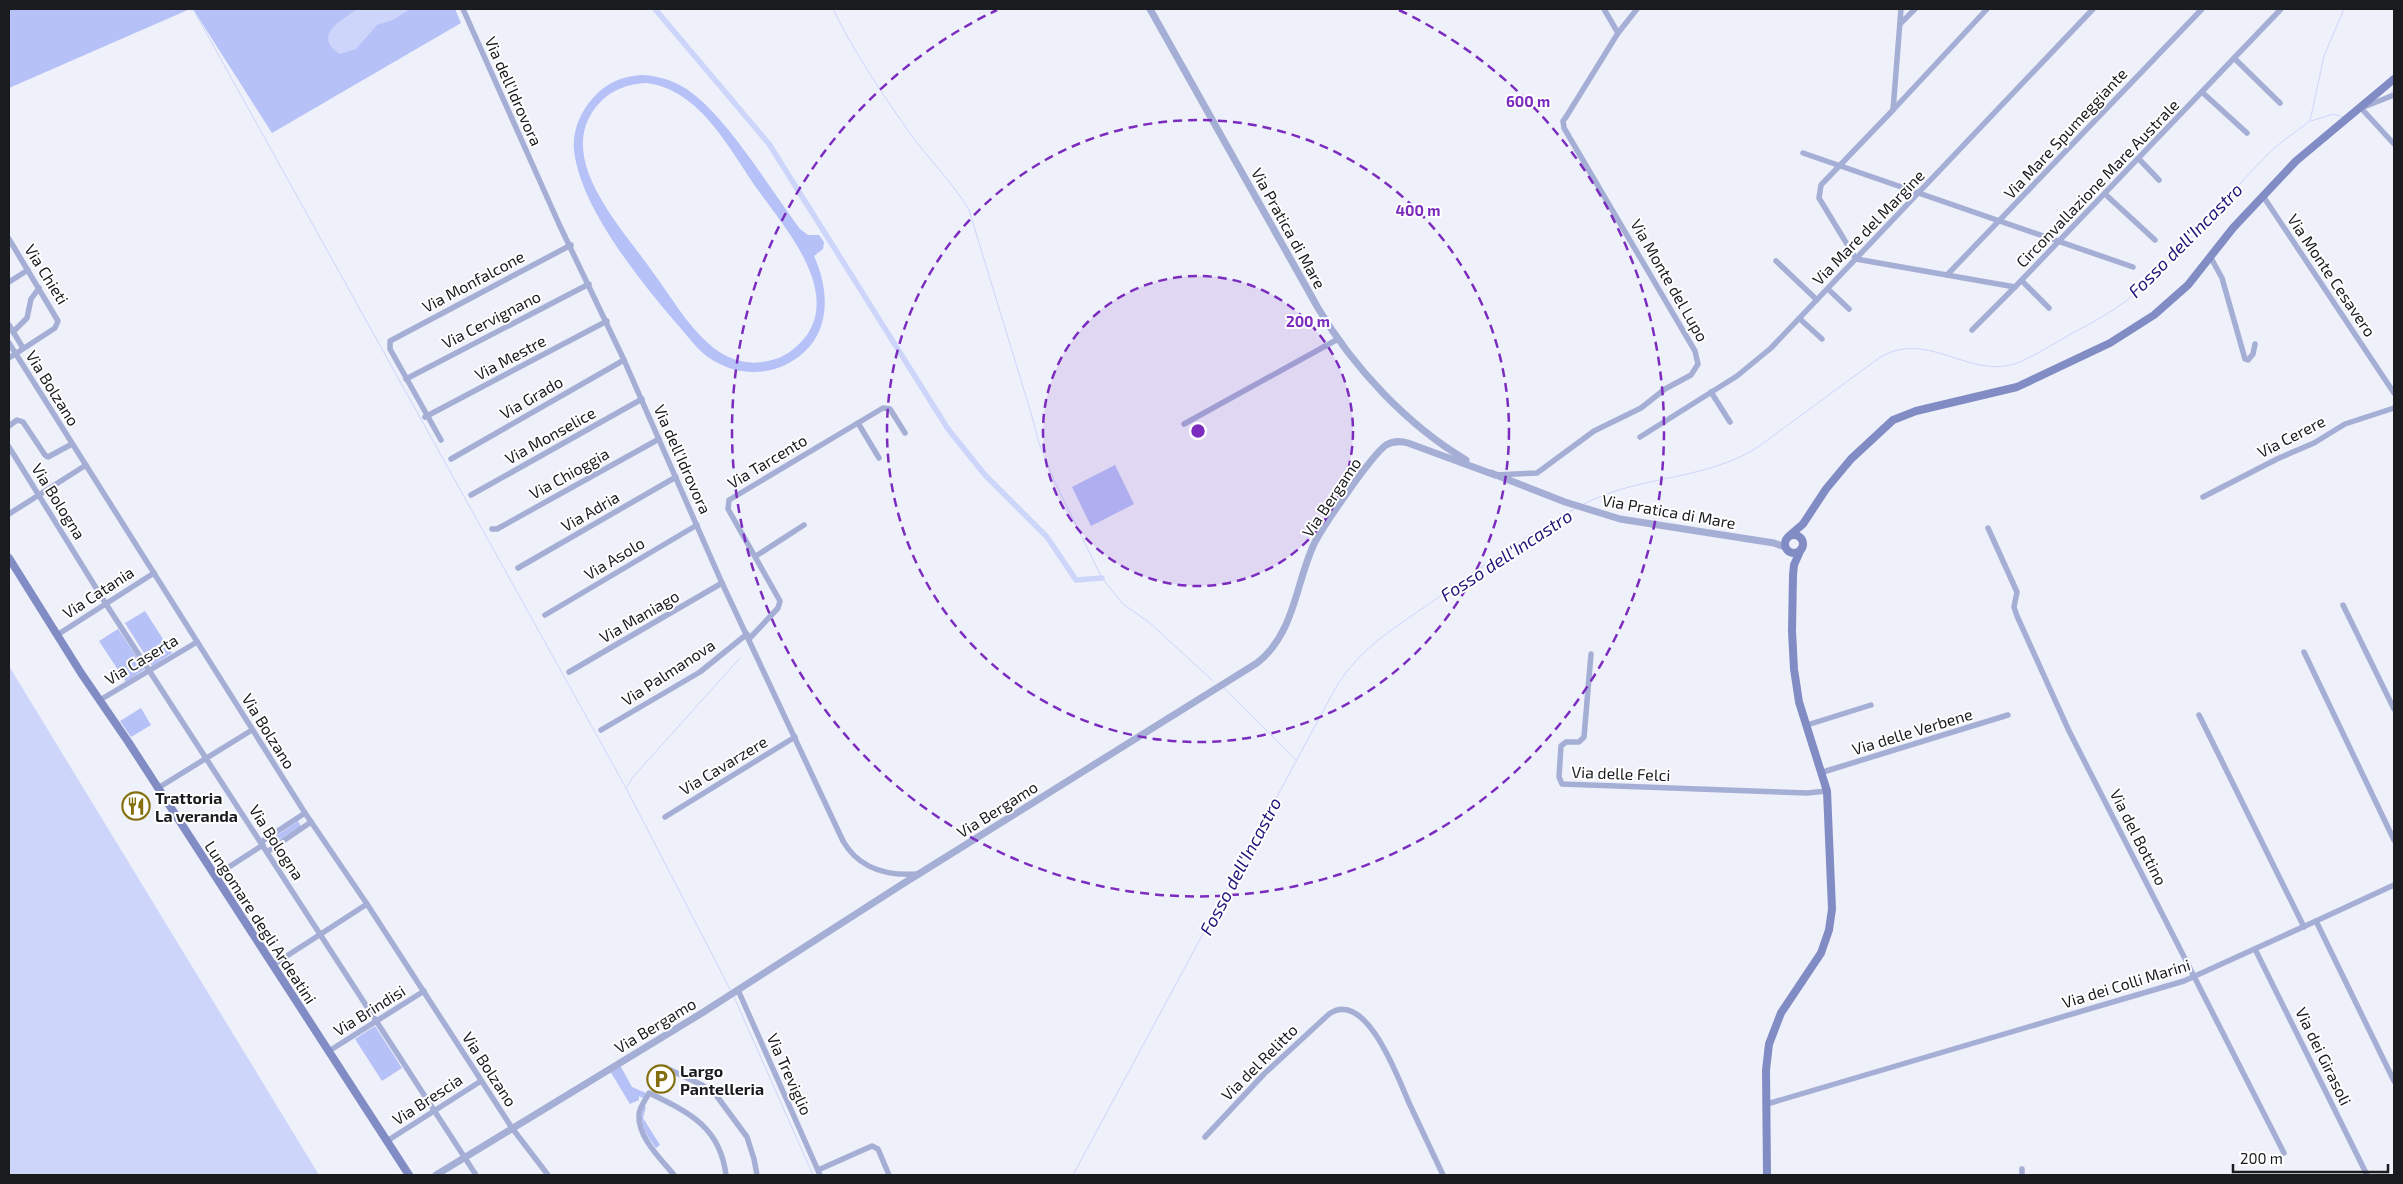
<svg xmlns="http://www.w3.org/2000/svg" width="2403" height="1184" font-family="'Exo 2',sans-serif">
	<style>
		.green { fill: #b6c1f7; fill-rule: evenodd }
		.water { fill: #cdd5fa }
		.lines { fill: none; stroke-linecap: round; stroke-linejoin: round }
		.stream { stroke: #cdd5fa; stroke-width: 1 }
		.canal { stroke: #cdd5fa; stroke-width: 5.5 }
		.minor { stroke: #a5aed5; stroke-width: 5.5 }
		.tertiary { stroke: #a5aed5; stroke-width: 7 }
		.secondary { stroke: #818cc5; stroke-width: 8 }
		.ring { fill: none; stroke: #7b2cbf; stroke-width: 2.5; stroke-dasharray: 9 6 }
		.labels { text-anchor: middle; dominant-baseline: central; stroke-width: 4; stroke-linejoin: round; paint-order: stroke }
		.street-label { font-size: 16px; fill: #1a1b1e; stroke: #fff }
		.poi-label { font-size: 16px; font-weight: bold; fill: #1a1b1e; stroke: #fff; text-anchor: start }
		.water-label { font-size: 18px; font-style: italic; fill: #1f177a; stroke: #fff }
		.centre { fill: #7b2cbf; stroke: #fff; stroke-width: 2.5 }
		.ring-label { font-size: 15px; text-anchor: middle; font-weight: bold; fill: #7b2cbf; stroke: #fff; stroke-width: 4; stroke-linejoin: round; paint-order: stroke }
	</style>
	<rect width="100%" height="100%" fill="#eef0fa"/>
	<g class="green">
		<polygon points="9,9 190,9 9,88"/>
		<polygon points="193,9 455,9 461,23 272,133"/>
		<path d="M642,75c19,1 36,7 50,18 38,29 79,97 108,136l8,6h11l5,7 -1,7 -9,7c13,29 17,64 -4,90 -24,28 -64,34 -96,15 -15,-8 -26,-25 -37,-37 -37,-43 -97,-117 -103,-174 -2,-19 7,-39 19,-52 13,-15 29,-22 49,-23zM646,83c54,6 84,67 112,107 27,38 86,104 44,151 -11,12 -23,19 -40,21 -19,3 -39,-5 -53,-18 -23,-20 -39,-49 -57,-73 -29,-42 -94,-108 -59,-160 13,-19 32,-27 53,-28z"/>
		<polygon points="1115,465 1134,504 1091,526 1072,487"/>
		<polygon points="145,611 172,653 152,666 125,623"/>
		<polygon points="118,629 145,669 126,682 99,641"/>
		<polygon points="141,708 151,725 131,737 120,721"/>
		<polygon points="298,821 301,826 270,846 267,842"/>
		<polygon points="375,1026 402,1068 382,1081 355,1039"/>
		<polygon points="620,1065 632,1087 646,1093 643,1098 639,1096 639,1100 630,1104 610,1071"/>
		<path d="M644,1106l2,1 -3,11 17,27 -4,3c-10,-14 -18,-25 -12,-42z"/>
	</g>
	<g class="water">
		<path d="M357,9h53l-17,11 -16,5 -21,24 -16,5c-28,-19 1,-33 17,-45z"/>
		<polygon points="9,666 319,1175 9,1175"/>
	</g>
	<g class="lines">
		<g class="stream">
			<polyline points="193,9 626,788 730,989"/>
			<path d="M833,9c21,43 48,83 76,123 19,27 43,49 60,78l62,203 8,30 15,37 48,98 21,26 27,19 63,58"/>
			<polyline points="2390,94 2394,89"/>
			<polyline points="2311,121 2333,114 2343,117"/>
			<path d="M1584,504c55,-29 121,-23 174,-57l121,-89c50,-31 93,26 143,3 17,-8 33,-18 49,-27 24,-13 47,-25 67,-43 48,-42 88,-95 133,-140 12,-11 26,-20 39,-30l14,-65 20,-47"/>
			<polyline points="1225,689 1295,759"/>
			<polyline points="627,787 633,777 740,658"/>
			<polyline points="734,997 813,1175"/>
			<path d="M1073,1175l262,-486c24,-42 66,-65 104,-92 45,-32 89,-63 137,-89"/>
		</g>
		<polyline class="canal" points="655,9 769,144 948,429 985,475 1047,537 1076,580 1102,578"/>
		<g class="minor">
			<path d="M463,9l96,215 65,136 98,223 121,258c16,28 44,35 74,33"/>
			<polyline points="1604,9 1618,33"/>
			<polyline points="1901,9 1893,110 1821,185 1819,198 1856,259 2015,287 2281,9"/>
			<polyline points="1900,24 1915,9"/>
			<polyline points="2234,58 2280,103"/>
			<polyline points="2202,92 2247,133"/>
			<polyline points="2394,95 2361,108 2394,144"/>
			<polyline points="1893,110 1987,9"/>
			<polyline points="1803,153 2133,267"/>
			<polyline points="2139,159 2159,180"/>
			<polyline points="2105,194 2155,240"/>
			<polyline points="2263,196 2394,393"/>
			<polyline points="9,239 58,321 55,328 9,358"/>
			<polyline points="2211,258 2222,278 2245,359 2248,360 2253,354 2255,344"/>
			<polyline points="1776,261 1817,300"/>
			<polyline points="1947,275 2202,9"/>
			<polyline points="2022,281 2049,308"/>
			<polyline points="9,282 28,270"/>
			<polyline points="1828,289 1849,309"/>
			<polyline points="1800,319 1822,339"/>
			<polyline points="9,325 23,348"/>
			<polyline points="1972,330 2015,287"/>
			<polyline points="13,332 27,318 31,299 39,288"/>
			<polyline points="9,343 305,813 367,904 512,1128 548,1175"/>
			<polyline points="406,379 589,284"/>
			<polyline points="1711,392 1730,422"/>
			<polyline points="425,417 607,321"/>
			<polyline points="858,423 879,458"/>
			<polyline points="1184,424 1338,339"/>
			<polyline points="9,426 17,420 23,422 45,455 48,457 72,444"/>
			<polyline points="1640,437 1737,376 1771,348 2093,9"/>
			<polyline points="441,440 390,349 390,341 571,245"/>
			<polyline points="9,447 106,604 476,1175"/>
			<polyline points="451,459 624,360"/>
			<polyline points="1495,475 1537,473 1594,431 1641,408 1665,389 1691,375 1698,364 1695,351 1564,128 1563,121 1566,117 1618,33 1637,9"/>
			<polyline points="471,495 642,399"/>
			<polyline points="2203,497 2277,459 2314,443 2345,424 2394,408"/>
			<polyline points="9,514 86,465"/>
			<polyline points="1988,528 2017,592 2014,607 2017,616 2069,731 2284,1153"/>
			<polyline points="492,529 497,529 659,439"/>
			<polyline points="756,556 804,525"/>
			<polyline points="518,568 676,477"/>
			<polyline points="2343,605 2394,709"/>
			<polyline points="545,615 697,525"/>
			<polyline points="57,635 154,573"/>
			<polyline points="749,639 778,608 780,601 728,509 729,500 883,408 890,409 905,433"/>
			<polyline points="2304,652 2394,840"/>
			<polyline points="1591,654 1584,737 1579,742 1566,742 1561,746 1559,777 1562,784 1807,793 1827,791"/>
			<polyline points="569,672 722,583"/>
			<polyline points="100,700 197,642"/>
			<polyline points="2199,715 2304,927"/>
			<polyline points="1807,725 1871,705"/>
			<polyline points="601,730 700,672 747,634"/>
			<polyline points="1823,772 2008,715"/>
			<polyline points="158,788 252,730"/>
			<polyline points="665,817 795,737"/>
			<polyline points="261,842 305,813"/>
			<polyline points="267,852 311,822"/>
			<polyline points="215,876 263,845"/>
			<polyline points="2316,921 2394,885"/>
			<polyline points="2255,949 2367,1175"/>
			<polyline points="273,965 367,904"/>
			<polyline points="738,990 820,1175"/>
			<polyline points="329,1051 424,991"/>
			<polyline points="666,1068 702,1085 716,1095 747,1137 754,1159 757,1175"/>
			<polyline points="1767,1104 2184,981 2316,921 2394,1081"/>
			<path d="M1205,1137l59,-63 65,-60c38,-26 70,67 81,91 11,23 22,47 33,70"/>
			<polyline points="387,1141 481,1081"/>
			<polyline points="2022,1169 2022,1175"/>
			<polyline points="818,1170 872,1146 878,1149 889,1175"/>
			<path d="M674,1175c-13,-16 -36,-37 -35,-60 0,-7 7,-16 10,-22 39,19 71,33 77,82"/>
		</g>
		<g class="tertiary">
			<path d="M1150,9l168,299c35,59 89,117 148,152"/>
			<polyline points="1491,473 1565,502 1620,519 1774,543 1785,547"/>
			<path d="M436,1175l266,-162 199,-128 356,-222c38,-30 38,-78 57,-119 9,-18 57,-88 72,-99 7,-4 15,-4 22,-2l87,32"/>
		</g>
		<g class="secondary">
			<circle cx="1794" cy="544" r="9"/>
			<polyline points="1789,536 1803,524 1826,489 1851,459 1893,420 1916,411 2017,387 2110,343 2154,315 2188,285 2233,228 2296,161 2394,79"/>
			<polyline points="9,558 81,673 129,743 409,1175"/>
			<polyline points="1767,1175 1766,1070 1769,1044 1781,1013 1821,953 1829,930 1832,909 1827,791 1799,702 1794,669 1792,631 1793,575 1794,565 1801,549"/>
		</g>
	</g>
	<circle cx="1198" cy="431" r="155" fill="#7b2cbf" fill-opacity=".12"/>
	<g class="ring">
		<circle cx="1198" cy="431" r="155"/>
		<circle cx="1198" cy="431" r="311"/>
		<path d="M1399 10A466 466 0 1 1 997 10"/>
	</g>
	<defs>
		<g id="restaurant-ring" transform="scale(1.4375)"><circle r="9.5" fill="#fff" stroke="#846f0e" stroke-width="1.5"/><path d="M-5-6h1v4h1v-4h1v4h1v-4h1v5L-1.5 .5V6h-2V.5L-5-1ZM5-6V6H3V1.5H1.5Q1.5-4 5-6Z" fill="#846f0e"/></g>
		<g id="parking-ring" transform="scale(1.4375)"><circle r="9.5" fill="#fff" stroke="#846f0e" stroke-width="1.5"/><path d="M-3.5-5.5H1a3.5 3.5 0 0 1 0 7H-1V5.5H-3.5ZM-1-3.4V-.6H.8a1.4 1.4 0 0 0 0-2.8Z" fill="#846f0e"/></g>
	</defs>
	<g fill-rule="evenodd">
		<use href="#restaurant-ring" x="136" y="806"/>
		<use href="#parking-ring" x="661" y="1079"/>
	</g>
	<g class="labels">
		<g class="street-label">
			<text transform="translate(514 91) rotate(66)">Via dell'Idrovora</text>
			<text transform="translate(2065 133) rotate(-47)">Via Mare Spumeggiante</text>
			<text transform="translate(2097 183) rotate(-46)">Circonvallazione Mare Australe</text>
			<text transform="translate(1868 227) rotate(-46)">Via Mare del Margine</text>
			<text transform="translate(1289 228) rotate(61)">Via Pratica di Mare</text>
			<text transform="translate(47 274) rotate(58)">Via Chieti</text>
			<text transform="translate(2332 275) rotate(56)">Via Monte Cesavero</text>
			<text transform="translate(1670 280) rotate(60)">Via Monte del Lupo</text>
			<text transform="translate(473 281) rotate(-28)">Via Monfalcone</text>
			<text transform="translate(491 319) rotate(-27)">Via Cervignano</text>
			<text transform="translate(510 357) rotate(-28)">Via Mestre</text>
			<text transform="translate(53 388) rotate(58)">Via Bolzano</text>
			<text transform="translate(531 397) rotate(-30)">Via Grado</text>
			<text transform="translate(550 435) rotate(-29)">Via Monselice</text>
			<text transform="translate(2291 436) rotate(-27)">Via Cerere</text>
			<text transform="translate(683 459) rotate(66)">Via dell'Idrovora</text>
			<text transform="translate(767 461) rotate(-31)">Via Tarcento</text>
			<text transform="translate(569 473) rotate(-29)">Via Chioggia</text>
			<text transform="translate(1331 497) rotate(-56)">Via Bergamo</text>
			<text transform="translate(59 501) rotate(58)">Via Bologna</text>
			<text transform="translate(590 511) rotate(-30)">Via Adria</text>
			<text transform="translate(1669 511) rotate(10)">Via Pratica di Mare</text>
			<text transform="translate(614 558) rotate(-31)">Via Asolo</text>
			<text transform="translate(98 592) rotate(-33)">Via Catania</text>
			<text transform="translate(639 616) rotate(-30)">Via Maniago</text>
			<text transform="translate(141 659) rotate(-31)">Via Caserta</text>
			<text transform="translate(668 672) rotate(-33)">Via Palmanova</text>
			<text transform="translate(269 731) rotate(58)">Via Bolzano</text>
			<text transform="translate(1912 731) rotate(-17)">Via delle Verbene</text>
			<text transform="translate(723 765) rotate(-31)">Via Cavarzere</text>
			<text transform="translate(1621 773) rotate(2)">Via delle Felci</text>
			<text transform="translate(997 809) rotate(-32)">Via Bergamo</text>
			<text transform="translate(2139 837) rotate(63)">Via del Bottino</text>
			<text transform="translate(277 842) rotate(57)">Via Bologna</text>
			<text transform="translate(261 922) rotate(57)">Lungomare degli Ardeatini</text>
			<text transform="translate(2126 983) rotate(-17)">Via dei Colli Marini</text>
			<text transform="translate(369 1010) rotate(-32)">Via Brindisi</text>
			<text transform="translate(655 1025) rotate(-31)">Via Bergamo</text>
			<text transform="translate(2324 1056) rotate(64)">Via dei Girasoli</text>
			<text transform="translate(1259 1062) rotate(-45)">Via del Relitto</text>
			<text transform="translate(490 1069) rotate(57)">Via Bolzano</text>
			<text transform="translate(790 1074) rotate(66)">Via Treviglio</text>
			<text transform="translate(427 1099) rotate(-33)">Via Brescia</text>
		</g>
		<g class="poi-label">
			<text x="155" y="797">Trattoria<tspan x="155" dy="18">La veranda</tspan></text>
			<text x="680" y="1070">Largo<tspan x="680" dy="18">Pantelleria</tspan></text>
		</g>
		<g class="water-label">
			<text transform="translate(2185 240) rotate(-45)">Fosso dell'Incastro</text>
			<text transform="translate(1506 555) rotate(-33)">Fosso dell'Incastro</text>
			<text transform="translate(1240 866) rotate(-62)">Fosso dell'Incastro</text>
		</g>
	</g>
	<circle cx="1198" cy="431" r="8" class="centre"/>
	<g class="ring-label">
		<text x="1528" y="107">600 m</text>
		<text x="1418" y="216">400 m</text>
		<text x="1308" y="327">200 m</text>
	</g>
	<rect width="2403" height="1184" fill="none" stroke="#1a1b1e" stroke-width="20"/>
	<path d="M2233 1164v8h155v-8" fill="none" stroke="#1a1b1e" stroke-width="2.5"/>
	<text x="2240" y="1164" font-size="15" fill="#1a1b1e" stroke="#ffffff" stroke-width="4" paint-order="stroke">200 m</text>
</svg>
